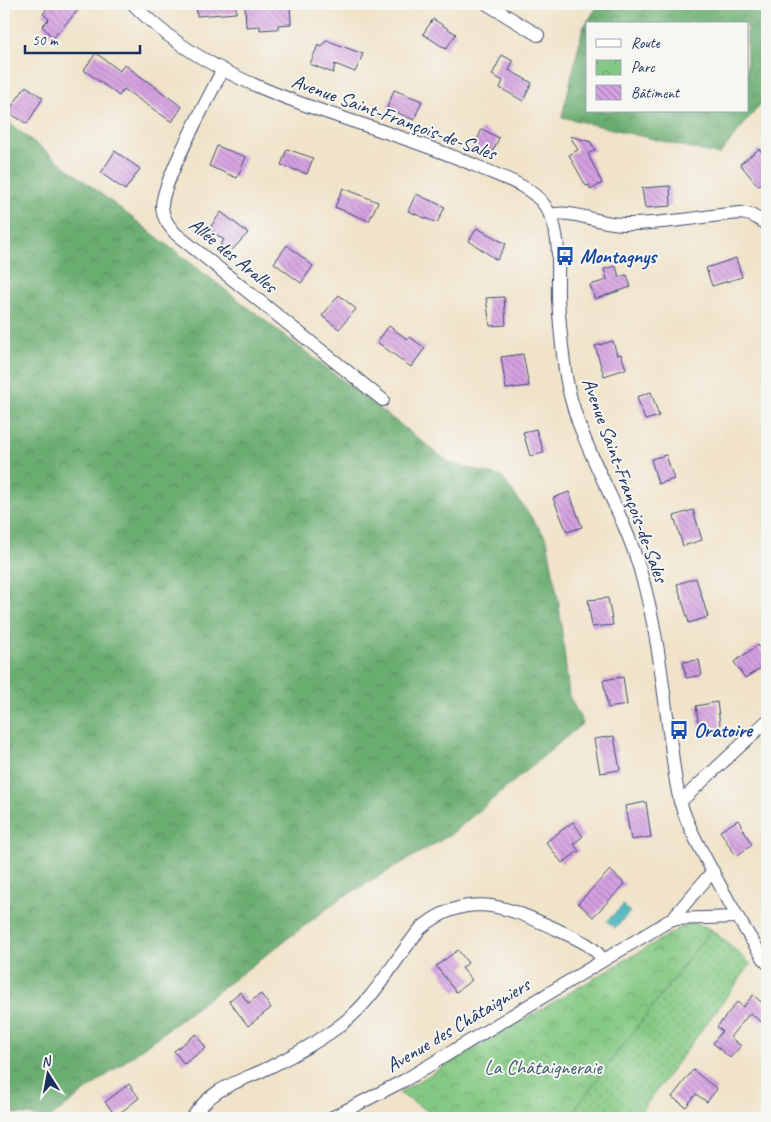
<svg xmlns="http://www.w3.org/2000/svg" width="771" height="1122" font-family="Caveat,sans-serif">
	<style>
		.grass { fill: url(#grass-dots); stroke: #507c70 }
		.forest { fill: url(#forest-crowns); stroke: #436e68; fill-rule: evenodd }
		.park { fill: url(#park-crowns); stroke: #507c70 }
		.water { fill: #3fb0b7; stroke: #2d708a }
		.building { fill: url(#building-back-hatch) }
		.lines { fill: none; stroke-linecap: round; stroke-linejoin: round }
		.minor-casing { stroke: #3b4a6e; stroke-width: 14 }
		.minor { stroke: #fff; stroke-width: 12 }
		.labels { text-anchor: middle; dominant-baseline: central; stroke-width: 4; stroke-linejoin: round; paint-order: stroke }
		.street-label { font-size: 20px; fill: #1b2f5e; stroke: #f6f6f2 }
		.transit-label { font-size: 20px; font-weight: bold; fill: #164399; stroke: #f6f6f2; text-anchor: start }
		.park-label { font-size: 20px; fill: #3a5d69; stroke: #f6f6f2 }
	</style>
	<defs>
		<pattern id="grass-dots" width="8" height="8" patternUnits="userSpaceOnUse" patternTransform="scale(1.25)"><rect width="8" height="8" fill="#84c983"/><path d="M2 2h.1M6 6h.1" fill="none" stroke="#6ba46e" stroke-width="1.8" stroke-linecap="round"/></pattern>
		<pattern id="forest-crowns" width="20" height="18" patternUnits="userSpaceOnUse" patternTransform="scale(1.25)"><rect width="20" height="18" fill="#6bad71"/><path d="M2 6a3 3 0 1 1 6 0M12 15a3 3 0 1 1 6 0" fill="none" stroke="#578d60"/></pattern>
		<pattern id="park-crowns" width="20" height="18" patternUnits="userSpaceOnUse" patternTransform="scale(1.25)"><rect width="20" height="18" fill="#84c983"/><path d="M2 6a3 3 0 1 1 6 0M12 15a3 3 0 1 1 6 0" fill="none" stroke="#6ba46e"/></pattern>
		<pattern id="building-back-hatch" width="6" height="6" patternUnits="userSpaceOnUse" patternTransform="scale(1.25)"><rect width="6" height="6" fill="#d6a1e1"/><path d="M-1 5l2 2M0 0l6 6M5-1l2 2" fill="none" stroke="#ad84ba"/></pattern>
	</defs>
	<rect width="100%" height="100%" fill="#f6f6f2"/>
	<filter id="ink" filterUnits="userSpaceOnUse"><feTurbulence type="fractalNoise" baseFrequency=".02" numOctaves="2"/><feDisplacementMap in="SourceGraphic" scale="10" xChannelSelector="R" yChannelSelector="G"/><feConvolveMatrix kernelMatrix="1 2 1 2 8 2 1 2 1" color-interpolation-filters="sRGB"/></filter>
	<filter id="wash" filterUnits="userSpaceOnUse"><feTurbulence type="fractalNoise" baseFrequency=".0096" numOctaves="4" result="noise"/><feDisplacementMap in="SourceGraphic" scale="20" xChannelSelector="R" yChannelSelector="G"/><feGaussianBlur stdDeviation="1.12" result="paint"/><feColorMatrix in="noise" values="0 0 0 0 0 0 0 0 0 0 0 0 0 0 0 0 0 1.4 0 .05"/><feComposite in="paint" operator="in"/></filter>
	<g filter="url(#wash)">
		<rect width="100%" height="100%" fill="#f0e3c9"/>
		<polygon class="grass" points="711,929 751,964 636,1118 568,1118"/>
		<g class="forest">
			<path d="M599,4h168v92l-48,59 -157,-38 21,-89zM587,24h160v87h-160z"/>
			<polygon points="4,119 450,463 502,477 547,539 559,605 569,696 583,723 450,835 340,899 50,1118 4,1112"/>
		</g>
		<polygon class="park" points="695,923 711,929 568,1118 439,1118 399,1093 685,925"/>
		<polygon class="water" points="623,905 630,912 615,928 607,921"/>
		<g id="blocks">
			<g class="building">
				<polygon points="50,4 74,4 80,8 53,38 42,26 49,19 43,14"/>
				<polygon points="196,4 236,4 236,13 197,16"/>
				<polygon points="245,4 290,4 291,24 278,25 278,29 275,29 260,30 260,26 246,27"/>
				<polygon points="433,19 456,34 446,49 423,34"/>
				<polygon points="326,40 363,54 355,72 335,64 333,73 310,64 318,45 322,47"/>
				<polygon points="96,53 120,71 124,64 182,107 172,122 124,89 119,96 84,70"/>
				<polygon points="502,55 513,61 509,70 532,83 523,101 500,88 503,81 492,75"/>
				<polygon points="26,86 43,98 27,124 8,112"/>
				<polygon points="394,90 422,101 414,120 387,108"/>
				<polygon points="482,129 499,138 491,155 474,147"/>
				<polygon points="570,136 591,142 595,150 588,154 602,183 591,190 589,185 586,186 569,155 578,150"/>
				<polygon points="217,146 246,157 237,178 209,166"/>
				<polygon points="287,149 313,158 307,174 281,165"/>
				<polygon points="759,149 767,159 767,180 758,186 740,164"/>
				<polygon points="115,151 140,169 125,190 101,173"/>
				<polygon points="670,186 671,206 645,208 642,188"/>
				<polygon points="343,188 378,202 369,221 335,207"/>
				<polygon points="416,194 445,207 437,223 408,211"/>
				<polygon points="221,212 248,233 230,252 220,245 224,240 209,229"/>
				<polygon points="477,228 506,244 497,260 469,241"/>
				<polygon points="287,245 313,266 301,283 274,263"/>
				<polygon points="736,258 742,277 712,286 706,268"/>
				<polygon points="616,266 619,277 627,275 631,287 595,299 590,285 607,280 604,269"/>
				<polygon points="339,295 356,309 339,329 322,316"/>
				<polygon points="504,297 506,325 490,326 486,298"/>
				<polygon points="389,326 407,339 410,337 425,348 411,367 377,342"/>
				<polygon points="613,341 617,355 621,354 626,369 604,376 595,346"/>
				<polygon points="523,354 529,386 506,389 501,357"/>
				<polygon points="651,392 659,416 645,420 637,397"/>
				<polygon points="536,429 544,453 530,456 523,432"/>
				<polygon points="666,455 674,479 658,484 651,459"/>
				<polygon points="569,492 582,527 567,532 553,498"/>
				<polygon points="693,510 702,540 683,546 674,516"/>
				<polygon points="696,578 708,617 689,623 677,584"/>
				<polygon points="608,598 613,625 592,627 588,600"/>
				<polygon points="758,645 767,660 767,664 745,678 734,662"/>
				<polygon points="699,660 702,675 686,678 683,662"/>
				<polygon points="623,677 627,705 608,708 603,680"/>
				<polygon points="717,702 721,731 700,733 696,706"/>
				<polygon points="614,736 620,770 600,773 594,739"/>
				<polygon points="646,802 651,837 631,840 625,806"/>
				<polygon points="738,820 752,845 736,856 720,831"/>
				<polygon points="573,822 583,836 574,844 579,851 562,863 546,842"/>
				<polygon points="610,870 625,884 593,917 578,903"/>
				<polygon points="458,950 468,963 462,968 472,980 456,992 436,966"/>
				<polygon points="240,992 248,1003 261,994 271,1008 248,1026 229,1001"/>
				<polygon points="753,995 767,1007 767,1014 761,1022 750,1013 730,1037 741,1046 730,1058 713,1043 722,1031 717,1027 737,1002 743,1007"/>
				<polygon points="196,1034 206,1048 184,1064 174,1051"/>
				<polygon points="693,1070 717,1089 707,1102 696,1094 686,1107 672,1097"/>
				<polygon points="129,1084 139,1098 116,1116 105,1102"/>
			</g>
		</g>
	</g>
	<g filter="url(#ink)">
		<use href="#blocks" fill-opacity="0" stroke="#3b4a6e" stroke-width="1"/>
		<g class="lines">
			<g class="minor-casing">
				<g id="minor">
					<path d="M133,4c90,94 227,111 341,161 23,11 56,19 71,41 18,25 12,63 13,93 2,29 4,59 10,88 14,64 54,120 72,183 16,53 22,107 29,162 4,23 5,47 11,69 8,27 22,50 35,75 16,30 32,59 52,87"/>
					<polyline points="487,4 538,35"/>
					<polyline points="4,6 5,4"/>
					<path d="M222,71c-13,26 -61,113 -60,136 1,12 7,19 14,27l207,166"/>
					<path d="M550,215c24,-6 48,9 72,9 40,1 79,-8 119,-11l10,2 16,9"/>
					<polyline points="680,802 767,721"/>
					<polyline points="672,919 737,917"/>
					<path d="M192,1118c21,-32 46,-35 78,-51 24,-12 50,-26 72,-43 33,-25 52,-64 79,-96 47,-39 86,-21 135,1 18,9 36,14 47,31"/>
					<polyline points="331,1118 405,1080 672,919 713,871"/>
				</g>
			</g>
			<use href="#minor" class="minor"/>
		</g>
	</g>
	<defs>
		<g id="bus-bare" transform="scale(1.5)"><path d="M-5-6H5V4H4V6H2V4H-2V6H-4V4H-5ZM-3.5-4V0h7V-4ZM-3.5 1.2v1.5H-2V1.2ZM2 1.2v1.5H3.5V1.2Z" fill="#1a4fb4" stroke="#f6f6f2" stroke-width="2.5" paint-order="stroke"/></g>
	</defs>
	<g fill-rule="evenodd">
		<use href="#bus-bare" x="565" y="256"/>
		<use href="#bus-bare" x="679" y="730"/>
	</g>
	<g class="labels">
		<g class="street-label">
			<text transform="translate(394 117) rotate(20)">Avenue Saint-François-de-Sales</text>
			<text transform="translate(233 255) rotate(39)">Allée des Aralles</text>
			<text transform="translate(625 480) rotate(70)">Avenue Saint-François-de-Sales</text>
			<text transform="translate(458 1025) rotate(-31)">Avenue des Châtaigniers</text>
		</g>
		<g class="transit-label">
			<text x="580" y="256">Montagnys</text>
			<text x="694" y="730">Oratoire</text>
		</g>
		<g class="park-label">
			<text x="543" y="1067">La Châtaigneraie</text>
		</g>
	</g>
	<rect width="771" height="1122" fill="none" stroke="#f6f6f2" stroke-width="20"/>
	<rect x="586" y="22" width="162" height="90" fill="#f6f6f2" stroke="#9ea6b7"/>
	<rect x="596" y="39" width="25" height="8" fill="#ffffff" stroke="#9ea6b7"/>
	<text x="631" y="48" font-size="15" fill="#1b2f5e">Route</text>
	<rect x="596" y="60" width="25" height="15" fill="url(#park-crowns)" stroke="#9ea6b7"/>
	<text x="631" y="72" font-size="15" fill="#1b2f5e">Parc</text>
	<rect x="596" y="85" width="25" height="15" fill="url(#building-back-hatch)" stroke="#9ea6b7"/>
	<text x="631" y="98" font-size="15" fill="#1b2f5e">Bâtiment</text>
	<g transform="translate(48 1074) rotate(349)" stroke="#f6f6f2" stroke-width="4" paint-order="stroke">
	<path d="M0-4L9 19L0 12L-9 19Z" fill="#1b2f5e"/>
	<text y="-8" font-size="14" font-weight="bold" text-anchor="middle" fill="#1b2f5e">N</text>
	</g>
	<path d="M25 45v8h115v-8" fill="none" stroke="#1b2f5e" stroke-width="2.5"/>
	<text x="32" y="45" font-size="15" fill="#1b2f5e" stroke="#f6f6f2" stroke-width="4" paint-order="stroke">50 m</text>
</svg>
